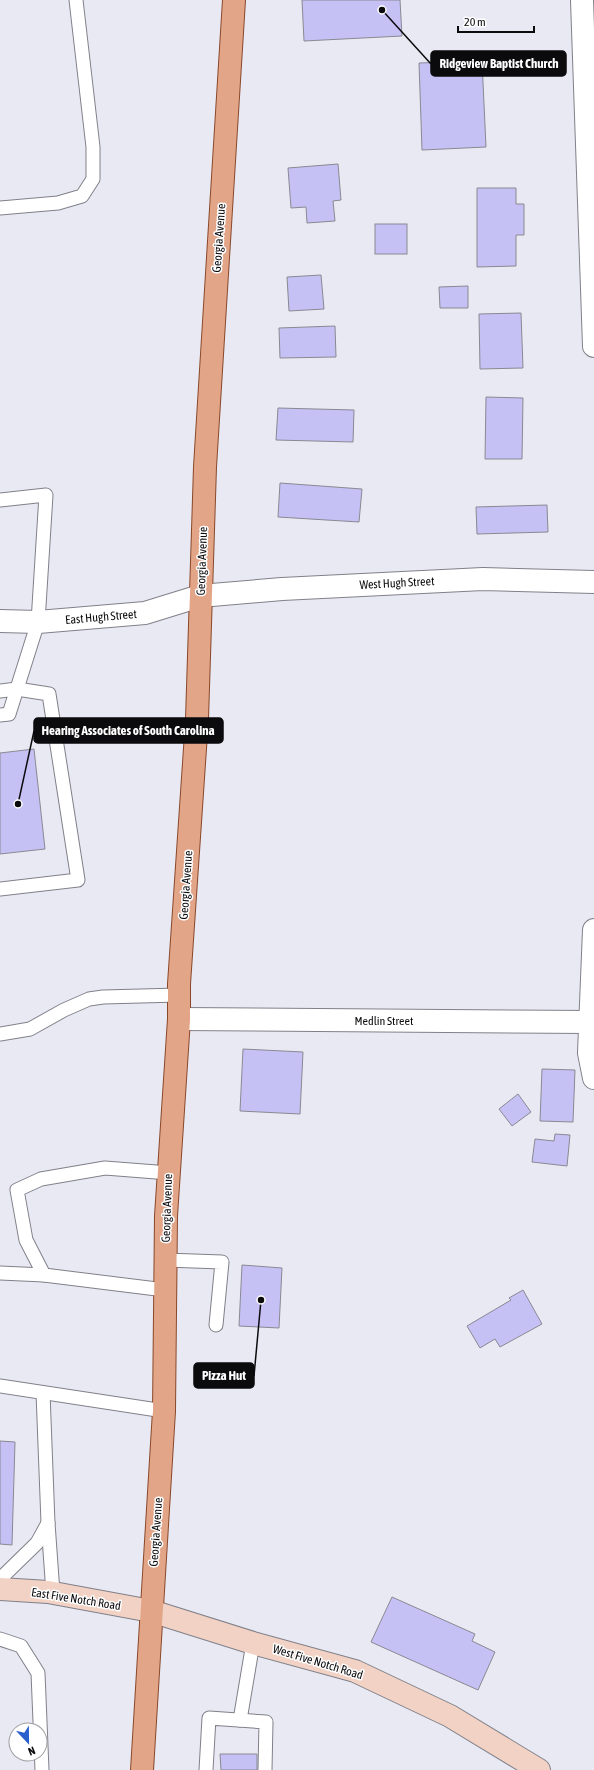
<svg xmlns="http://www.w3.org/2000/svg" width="594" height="1770" font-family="'Asap Condensed',sans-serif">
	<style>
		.building { fill: #c5c1f5; stroke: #898992 }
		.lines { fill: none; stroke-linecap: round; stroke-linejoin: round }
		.lane-casing { stroke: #81808a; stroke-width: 15 }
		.street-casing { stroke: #81808a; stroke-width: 24 }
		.secondary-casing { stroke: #81808a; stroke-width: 24 }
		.primary-casing { stroke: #8a482a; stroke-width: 24 }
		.lane { stroke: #fff; stroke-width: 13 }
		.street { stroke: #fff; stroke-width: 22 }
		.secondary { stroke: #f1d2c4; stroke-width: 22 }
		.primary { stroke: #e2a588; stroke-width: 22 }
		.labels { text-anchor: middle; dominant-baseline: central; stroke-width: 3; stroke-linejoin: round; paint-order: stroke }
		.street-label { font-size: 12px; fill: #0b0b0e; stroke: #fff }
		.leader { fill: none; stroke: #0b0b0e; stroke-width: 1.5 }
		.callout-dot { fill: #0b0b0e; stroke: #fff; stroke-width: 1.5 }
		.callout { fill: #0b0b0e; stroke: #0b0b0e; stroke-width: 1.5 }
		.callout-label { font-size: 13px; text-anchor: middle; font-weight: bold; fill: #fff }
	</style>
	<rect width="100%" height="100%" fill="#e9e9f3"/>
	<g class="building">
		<polygon points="302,0 400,0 402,36 304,41"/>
		<polygon points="482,61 486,147 422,150 419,63"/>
		<polygon points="338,164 341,200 333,201 335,221 307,223 306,207 291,208 288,168"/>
		<polygon points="477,188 516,188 516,204 524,204 524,235 516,235 516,266 477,267"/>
		<rect x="375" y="224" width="32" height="30"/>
		<polygon points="321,275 324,309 289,311 287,277"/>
		<polygon points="468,286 468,308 440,308 439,287"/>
		<polygon points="521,313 523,368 480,369 479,314"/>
		<polygon points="335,326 336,357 280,358 279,328"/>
		<polygon points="486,397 523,398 522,459 485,459"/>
		<polygon points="278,408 354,410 353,442 276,440"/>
		<polygon points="280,483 362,489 359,522 278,517"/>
		<polygon points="547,505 548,532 477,534 476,507"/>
		<polygon points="34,749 45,849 0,854 0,753"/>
		<polygon points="243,1049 303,1052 300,1114 240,1111"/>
		<polygon points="542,1069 575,1070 573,1122 540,1121"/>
		<polygon points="518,1094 531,1112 512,1126 499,1109"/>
		<polygon points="555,1134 570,1135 567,1166 532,1162 535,1139 554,1141"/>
		<polygon points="242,1265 282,1268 279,1328 239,1326"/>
		<polygon points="523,1290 542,1324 500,1347 495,1339 480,1348 467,1326 511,1300 509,1298"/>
		<polygon points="0,1441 15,1442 12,1545 0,1544"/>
		<polygon points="392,1597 475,1634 472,1641 495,1652 478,1690 371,1642"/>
		<polygon points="220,1754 257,1754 257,1770 221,1770"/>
	</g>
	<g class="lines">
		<g class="lane-casing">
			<g id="lane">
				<polyline points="0,208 58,203 82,196 93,179 93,147 76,0"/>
				<polyline points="0,500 46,495 38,622 9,714 0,715"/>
				<polyline points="0,691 17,689 49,694 78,880 0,889"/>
				<polyline points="0,1034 30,1029 64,1010 89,999 103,997 179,995"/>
				<polyline points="165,1260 222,1262 216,1325"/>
				<polyline points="0,1273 44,1275"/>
				<polyline points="165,1290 44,1275 26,1240 17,1190 41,1179 105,1168 169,1173"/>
				<polyline points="0,1386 164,1411"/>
				<polyline points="43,1393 48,1523 53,1593"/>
				<polyline points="0,1579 37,1543 48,1523"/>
				<polyline points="0,1639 21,1646 38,1673 42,1770"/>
				<polyline points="240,1720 253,1643"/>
				<polyline points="206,1770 209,1718 266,1722 265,1770"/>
			</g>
		</g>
		<g class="street-casing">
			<g id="street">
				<polyline points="582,0 594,346"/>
				<polyline points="0,621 38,622 145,613 200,596 282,589 483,579 594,582"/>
				<polyline points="594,930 589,1053 594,1078"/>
				<polyline points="179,1019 590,1022"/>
			</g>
		</g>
		<g class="secondary-casing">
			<polyline id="secondary" points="0,1589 48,1592 151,1611 253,1643 355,1671 450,1716 539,1770"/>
		</g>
		<g class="primary-casing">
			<polyline id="primary" points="142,1770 164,1411 166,1216 179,1019 179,984 197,719 205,467 234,0"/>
		</g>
		<use href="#lane" class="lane"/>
		<use href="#street" class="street"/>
		<use href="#secondary" class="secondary"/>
		<use href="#primary" class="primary"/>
	</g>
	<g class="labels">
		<g class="street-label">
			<text transform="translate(219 238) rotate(-86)">Georgia Avenue</text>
			<text transform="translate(202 561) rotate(-88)">Georgia Avenue</text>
			<text transform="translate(397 583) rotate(-3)">West Hugh Street</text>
			<text transform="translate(101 617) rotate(-5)">East Hugh Street</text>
			<text transform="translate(186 885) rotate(-86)">Georgia Avenue</text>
			<text x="384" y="1021">Medlin Street</text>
			<text transform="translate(167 1208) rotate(-88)">Georgia Avenue</text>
			<text transform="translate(156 1532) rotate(-86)">Georgia Avenue</text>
			<text transform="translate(76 1599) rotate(9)">East Five Notch Road</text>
			<text transform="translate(318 1662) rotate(17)">West Five Notch Road</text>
		</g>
	</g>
	<path class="leader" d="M382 10L431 64M18 804L34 731M261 1300L254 1376"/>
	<g class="callout-dot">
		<circle cx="382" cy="10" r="4"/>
		<circle cx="18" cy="804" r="4"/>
		<circle cx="261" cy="1300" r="4"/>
	</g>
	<g class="callout">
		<rect x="431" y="51" width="135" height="25" rx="4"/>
		<rect x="34" y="718" width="189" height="25" rx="4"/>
		<rect x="194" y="1363" width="60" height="25" rx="4"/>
	</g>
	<g class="callout-label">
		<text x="499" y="68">Ridgeview Baptist Church</text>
		<text x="128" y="735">Hearing Associates of South Carolina</text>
		<text x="224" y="1380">Pizza Hut</text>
	</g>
	<g transform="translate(28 1742) rotate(158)"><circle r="19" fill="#ffffff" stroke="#9d9d9f"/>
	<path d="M0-3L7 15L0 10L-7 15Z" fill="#295fcd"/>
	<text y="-6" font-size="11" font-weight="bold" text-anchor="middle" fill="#0b0b0e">N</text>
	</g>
	<path d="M458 26v6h76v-6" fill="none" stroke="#0b0b0e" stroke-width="2"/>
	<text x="464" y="26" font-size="12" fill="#0b0b0e" stroke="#ffffff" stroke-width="3" paint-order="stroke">20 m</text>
</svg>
